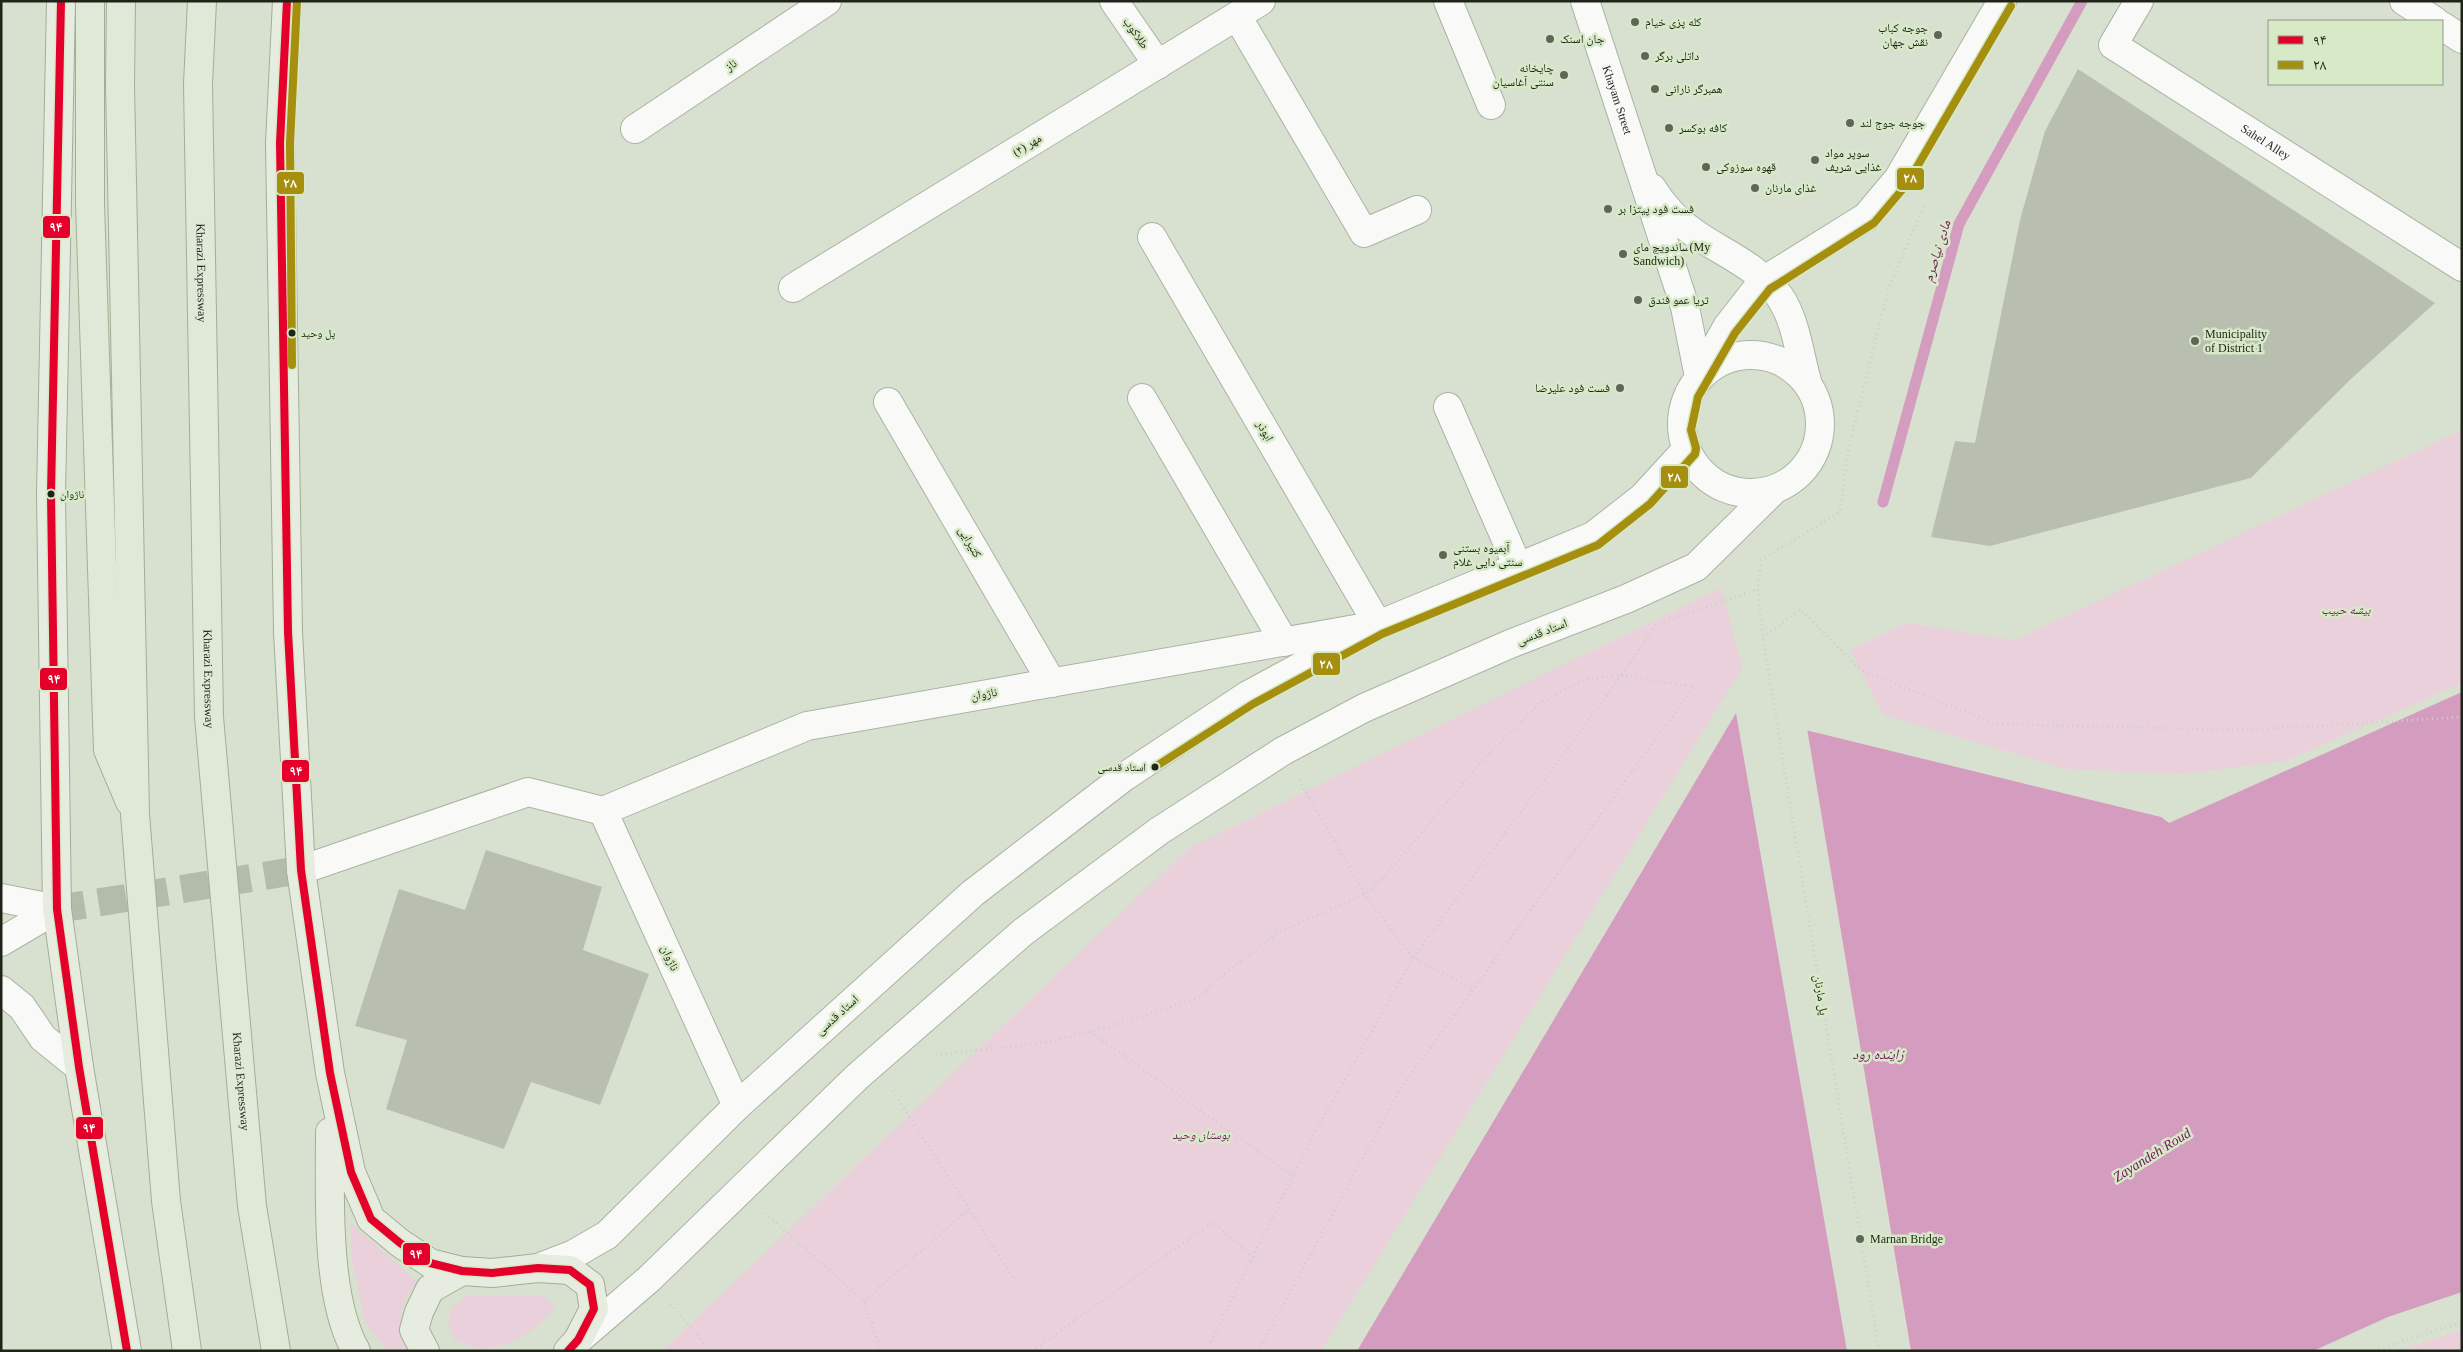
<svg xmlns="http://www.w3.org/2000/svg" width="2463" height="1352" font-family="'Times New Roman','Noto Naskh Arabic',serif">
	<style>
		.green { fill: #e9d0db }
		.water { fill: #d49dc0 }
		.pier { fill: #d8e1cf }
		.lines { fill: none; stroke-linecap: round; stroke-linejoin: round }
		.stream { stroke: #d49dc0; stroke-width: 11 }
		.building { fill: #b8bfb0 }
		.secondary-tunnel { stroke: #b3bbaa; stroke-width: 28; stroke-dasharray: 28 14; stroke-linecap: butt }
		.minor-casing { stroke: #abb3a5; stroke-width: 30 }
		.tertiary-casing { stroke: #abb3a5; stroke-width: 30 }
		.secondary-casing { stroke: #abb3a5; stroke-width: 30 }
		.primary-casing { stroke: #a2ae94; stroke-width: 30 }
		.trunk-casing { stroke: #a2ae94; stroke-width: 30 }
		.path { stroke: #cccfca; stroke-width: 3; stroke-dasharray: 1 4; stroke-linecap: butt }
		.minor { stroke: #f9faf8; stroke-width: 28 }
		.tertiary { stroke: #f9faf8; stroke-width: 28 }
		.secondary { stroke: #f9faf8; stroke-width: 28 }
		.primary { stroke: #e6ede0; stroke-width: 28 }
		.trunk { stroke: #e0e8d8; stroke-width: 28 }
		.bus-1-casing { stroke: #d7e9c7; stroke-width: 11 }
		.bus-2-casing { stroke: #d7e9c7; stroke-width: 11 }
		.bus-1 { stroke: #e4002b; stroke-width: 8 }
		.bus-2 { stroke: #a68f0f; stroke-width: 8 }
		.poi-dot { fill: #5f6658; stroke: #d7e9c7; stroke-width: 2 }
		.bus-dot { fill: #1e2418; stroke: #d7e9c7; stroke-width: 2 }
		.labels { text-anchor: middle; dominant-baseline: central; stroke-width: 5; stroke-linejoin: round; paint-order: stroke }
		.bus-label { font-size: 11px; fill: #1e2418; stroke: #d7e9c7; text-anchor: start }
		.poi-label { font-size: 12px; fill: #1e2418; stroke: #d7e9c7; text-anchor: start }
		.street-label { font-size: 12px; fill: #1e2418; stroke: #d7e9c7 }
		.park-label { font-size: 12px; font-style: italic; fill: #7a1864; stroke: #d7e9c7 }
		.water-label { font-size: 14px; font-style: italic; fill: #74125f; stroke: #d7e9c7 }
		.line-badge { stroke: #d7e9c7; stroke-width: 2 }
		.badge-label { font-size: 14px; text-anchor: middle; font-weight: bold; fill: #fff }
	</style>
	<rect width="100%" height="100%" fill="#d8e1cf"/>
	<g class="green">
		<polygon points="2462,430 2462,683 2286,761 2183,774 2066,769 1883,715 1850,650 1905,623 2015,640"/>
		<polygon points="1721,588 1742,668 1321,1351 662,1351 1189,848"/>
		<path d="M350,1222l68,61c-23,23 -18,40 -6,68l-26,-2 -21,-27 -13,-63z"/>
		<path d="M541,1295l15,12c-21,23 -47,44 -80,41 -7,-1 -15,-6 -22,-8l-6,-17 4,-16 15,-11z"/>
		<polygon points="2462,1330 2462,1351 2398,1351"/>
	</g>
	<polygon class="water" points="2462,692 2462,1292 2388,1317 2313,1351 1357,1351 1736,713 2161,817 2169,823"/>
	<polygon class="pier" points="1742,712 1807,728 1911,1351 1847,1351 1736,713"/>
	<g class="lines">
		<polyline class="stream" points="1883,502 1959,224 2082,1"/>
	</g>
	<g class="building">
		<polygon points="2078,69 2435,303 2352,378 2251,478 1990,546 1931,537 1955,441 1975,443 2020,220 2045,131"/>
		<polygon points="486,850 602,887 583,950 649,974 600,1105 531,1082 504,1149 386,1109 407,1040 355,1026 399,889 465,910"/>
	</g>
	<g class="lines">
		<polyline class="secondary-tunnel" points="57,909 301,870"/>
		<g class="minor-casing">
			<g id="minor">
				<polyline points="1114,1 1158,65"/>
				<polyline points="1448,1 1491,105"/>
				<polyline points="2404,1 2435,21"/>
				<polyline points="1237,16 1364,233 1417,210"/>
				<polyline points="2442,26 2462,39"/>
				<polyline points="635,129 827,1"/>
				<polyline points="793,288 1261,1"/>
				<polyline points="1142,398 1284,642"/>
				<polyline points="888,402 1052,683"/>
				<polyline points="1448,407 1518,567"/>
				<polyline points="603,811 807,726 1378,625 1152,237"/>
				<polyline points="301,870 528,792 603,811 737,1106"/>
				<polyline points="1,990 22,1007 43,1038 79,1067"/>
			</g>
		</g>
		<g class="tertiary-casing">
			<g id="tertiary">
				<path id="s1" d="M2139,1l-26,44 349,222"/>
				<polyline points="1,898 57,909"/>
				<polyline points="1,942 57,909"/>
			</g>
		</g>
		<g class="secondary-casing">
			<g id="secondary">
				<path id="s2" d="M1585,1l100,306 14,70"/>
				<path d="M1652,188c11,18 27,35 45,47 28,19 63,33 83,62 16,24 19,56 27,84"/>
				<circle cx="1751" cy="424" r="69"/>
				<polyline points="1699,377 1727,327 1763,281 1866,217 1898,179 2002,1"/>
				<polyline points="538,1268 574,1254 607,1235 737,1106 973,893 1124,777 1248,695 1378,625 1593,536 1643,497 1686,450"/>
				<polyline points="578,1340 649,1279 857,1077 1023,932 1159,831 1283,751 1364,708 1510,644 1626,599 1696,567 1773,491"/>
			</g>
		</g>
		<g class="primary-casing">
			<g id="primary">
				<polyline points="61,1 51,494 57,909 79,1067 127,1351"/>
				<polyline points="287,1 280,143 288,632 301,870 330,1073 351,1172 371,1219 400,1243 430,1263 462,1271 492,1273 538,1268 570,1270 590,1285 594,1309 578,1340 568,1351"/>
				<path d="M330,1132c0,62 -5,165 26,219"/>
				<polyline points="425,1351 414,1330 419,1312 430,1289 462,1271"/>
			</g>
		</g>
		<g class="trunk-casing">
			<g id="trunk">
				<polyline points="90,1 90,203 108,750 130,802"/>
				<polyline points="121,1 120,85 135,814 166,1201 187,1351"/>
				<path id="s3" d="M202,1l-4,83 11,633 43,489 24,145"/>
			</g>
		</g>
		<g class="path">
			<polyline points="1664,622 1758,589"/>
			<polyline points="1763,638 1800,609 1861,670 1996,724 2248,730 2462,717"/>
			<polyline points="1299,780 1365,894 1413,958 1473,988"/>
			<polyline points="1090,1032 1293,1176"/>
			<polyline points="936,1055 1048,1042 1111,1026 1199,997 1225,973 1276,934 1365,894 1385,876 1487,755 1540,703 1585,679 1622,675 1657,623"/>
			<polyline points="893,1091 1014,1279"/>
			<polyline points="765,1213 864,1301 881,1351"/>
			<polyline points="864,1301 969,1209"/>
			<polyline points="671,1304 710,1351"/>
			<polyline points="1032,1351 1213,1222 1253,1257"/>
			<polyline points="1206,1351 1315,1132 1413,958 1622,675 1694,687 1401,1088 1258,1351"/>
			<polyline points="1879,1351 1763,638 1758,589 1761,560 1840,512 1849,445 1888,290 1925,203"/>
			<polyline points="2374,1351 2462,1322"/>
		</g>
		<use href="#minor" class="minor"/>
		<use href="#tertiary" class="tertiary"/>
		<use href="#secondary" class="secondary"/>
		<use href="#primary" class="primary"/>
		<use href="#trunk" class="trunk"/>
		<g class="bus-1-casing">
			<g id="bus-1">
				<polyline points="61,1 51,494 57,909 79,1067 127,1351"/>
				<polyline points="287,1 280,143 288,632 301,870 330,1073 351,1172 371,1219 400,1243 430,1263 462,1271 492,1273 538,1268 570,1270 590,1285 594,1309 578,1340 568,1351"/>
			</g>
		</g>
		<g class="bus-2-casing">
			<g id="bus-2">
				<polyline points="292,365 290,143 297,1"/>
				<polyline points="1155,767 1253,704 1382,634 1598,545 1650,504 1695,454 1696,448 1691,430 1698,397 1735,333 1770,289 1874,223 1907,184 2011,6"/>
			</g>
		</g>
		<use href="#bus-1" class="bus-1"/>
		<use href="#bus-2" class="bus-2"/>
	</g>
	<g class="poi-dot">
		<circle cx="1635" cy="22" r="5"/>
		<circle cx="1938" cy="35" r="5"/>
		<circle cx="1550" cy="39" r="5"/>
		<circle cx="1645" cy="56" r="5"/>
		<circle cx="1564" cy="75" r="5"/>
		<circle cx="1655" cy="89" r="5"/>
		<circle cx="1850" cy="123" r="5"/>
		<circle cx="1669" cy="128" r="5"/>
		<circle cx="1815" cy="160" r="5"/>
		<circle cx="1706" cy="167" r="5"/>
		<circle cx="1755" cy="188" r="5"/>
		<circle cx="1608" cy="209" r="5"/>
		<circle cx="1623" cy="254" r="5"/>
		<circle cx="1638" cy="300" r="5"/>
		<circle cx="2195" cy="341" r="5"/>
		<circle cx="1620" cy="388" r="5"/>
		<circle cx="1443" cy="555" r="5"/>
		<circle cx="1860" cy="1239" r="5"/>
	</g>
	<g class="bus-dot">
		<circle cx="292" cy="333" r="4.5"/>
		<circle cx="51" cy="494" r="4.5"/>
		<circle cx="1155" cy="767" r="4.5"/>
	</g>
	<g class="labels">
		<g class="bus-label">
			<text x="301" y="333">پل وحید</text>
			<text x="60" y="494">ناژوان</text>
			<text x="1146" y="767" text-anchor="end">استاد قدسی</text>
		</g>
		<g class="poi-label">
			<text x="1645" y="22">کله پزی خیام</text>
			<text x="1928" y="28" text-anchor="end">جوجه کباب<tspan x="1928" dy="14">نقش جهان</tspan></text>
			<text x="1560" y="39">جان اسنک</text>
			<text x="1655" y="56">داتلی برگر</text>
			<text x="1554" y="68" text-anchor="end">چایخانه<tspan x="1554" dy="14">سنتی آغاسیان</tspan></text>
			<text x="1665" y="89">همبرگر نارانی</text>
			<text x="1860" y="123">جوجه جوج لند</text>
			<text x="1679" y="128">کافه بوکسر</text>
			<text x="1825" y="153">سوپر مواد<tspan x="1825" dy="14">غذایی شریف</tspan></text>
			<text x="1716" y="167">قهوه سوزوکی</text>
			<text x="1765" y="188">غذای مارنان</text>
			<text x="1618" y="209">فست فود پیتزا بر</text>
			<text x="1633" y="247">ساندویچ مای(My<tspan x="1633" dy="14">Sandwich)</tspan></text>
			<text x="1648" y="300">تریا عمو فندق</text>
			<text x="2205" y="334">Municipality<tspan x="2205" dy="14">of District 1</tspan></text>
			<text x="1610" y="388" text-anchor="end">فست فود علیرضا</text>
			<text x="1453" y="548">آبمیوه بستنی<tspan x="1453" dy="14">سنتی دایی غلام</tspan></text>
			<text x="1870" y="1239">Marnan Bridge</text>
		</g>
		<g class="street-label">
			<text transform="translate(1136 33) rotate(55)">طلاکوب</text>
			<text transform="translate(731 65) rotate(-34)">ناز</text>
			<text stroke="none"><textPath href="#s2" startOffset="104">Khayam Street</textPath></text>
			<text stroke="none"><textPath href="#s1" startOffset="232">Sahel Alley</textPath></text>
			<text transform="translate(1027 145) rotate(-31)">مهر (۴)</text>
			<text stroke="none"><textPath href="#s3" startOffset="272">Kharazi Expressway</textPath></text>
			<text transform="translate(1265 431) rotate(60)">ابوذر</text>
			<text transform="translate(970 542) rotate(60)">کتیرایی</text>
			<text transform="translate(1542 632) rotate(-21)">استاد قدسی</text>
			<text stroke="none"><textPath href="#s3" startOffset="678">Kharazi Expressway</textPath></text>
			<text transform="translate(984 694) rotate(-10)">ناژوان</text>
			<text transform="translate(670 958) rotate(66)">ناژوان</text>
			<text transform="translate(1821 995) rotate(81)">پل مارنان</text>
			<text transform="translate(837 1015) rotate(-42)">استاد قدسی</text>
			<text stroke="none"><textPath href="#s3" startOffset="1082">Kharazi Expressway</textPath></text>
		</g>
		<g class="park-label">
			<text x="2346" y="610">بیشه حبیب</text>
			<text x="1201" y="1135">بوستان وحید</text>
		</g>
		<g class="water-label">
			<text transform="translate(1937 251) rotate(-73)">مادی نیاصرم</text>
			<text x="1878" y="1054">زاینده رود</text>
			<text transform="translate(2152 1155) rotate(-32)">Zayandeh Roud</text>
		</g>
	</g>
	<g class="line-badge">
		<rect x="1896" y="167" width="29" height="24" rx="5" fill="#a68f0f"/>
		<rect x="276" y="171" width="29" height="24" rx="5" fill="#a68f0f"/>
		<rect x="42" y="215" width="29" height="24" rx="5" fill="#e4002b"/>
		<rect x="1660" y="465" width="29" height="24" rx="5" fill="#a68f0f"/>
		<rect x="1312" y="652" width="29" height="24" rx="5" fill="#a68f0f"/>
		<rect x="39" y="667" width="29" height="24" rx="5" fill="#e4002b"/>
		<rect x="281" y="759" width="29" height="24" rx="5" fill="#e4002b"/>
		<rect x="75" y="1116" width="29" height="24" rx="5" fill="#e4002b"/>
		<rect x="402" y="1242" width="29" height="24" rx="5" fill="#e4002b"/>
	</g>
	<g class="badge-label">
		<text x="1910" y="183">۲۸</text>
		<text x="290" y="188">۲۸</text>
		<text x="56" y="232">۹۴</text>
		<text x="1674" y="482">۲۸</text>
		<text x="1326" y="669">۲۸</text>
		<text x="54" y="684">۹۴</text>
		<text x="296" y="776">۹۴</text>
		<text x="89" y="1133">۹۴</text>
		<text x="416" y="1259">۹۴</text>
	</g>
	<rect width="2463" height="1352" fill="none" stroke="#1e2418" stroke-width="5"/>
	<rect x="2268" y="20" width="175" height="65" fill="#d7e9c7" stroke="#8d9a81"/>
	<rect x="2278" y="36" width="25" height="8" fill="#e4002b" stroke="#8d9a81"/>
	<text x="2313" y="45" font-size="15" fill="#1e2418">۹۴</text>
	<rect x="2278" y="61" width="25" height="8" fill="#a68f0f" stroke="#8d9a81"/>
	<text x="2313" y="70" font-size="15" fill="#1e2418">۲۸</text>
</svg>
